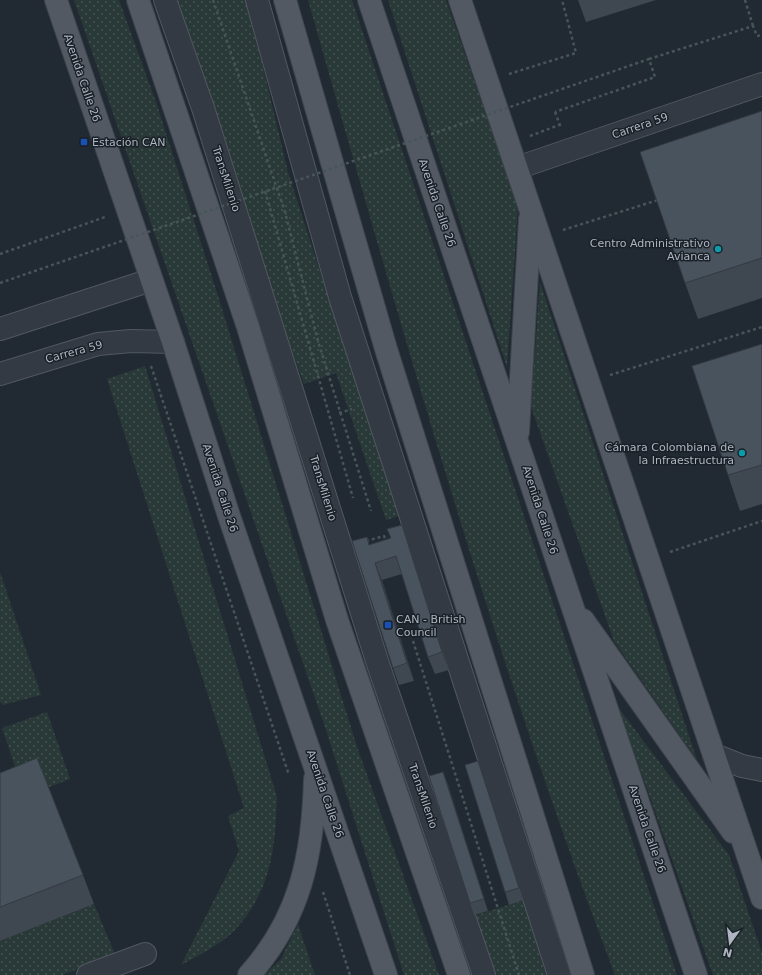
<svg xmlns="http://www.w3.org/2000/svg" width="762" height="975" font-family="'DejaVu Sans',sans-serif">
	<style>
		.grass { fill: url(#grass-dots) }
		.lines { fill: none; stroke-linecap: round; stroke-linejoin: round }
		.minor-casing { stroke: #515861; stroke-width: 24 }
		.major-casing { stroke: #3d444c; stroke-width: 24 }
		.path { stroke: #465658; stroke-width: 2.5; stroke-dasharray: 3 3; stroke-linecap: butt }
		.minor { stroke: #343a43; stroke-width: 22 }
		.major { stroke: #525963; stroke-width: 22 }
		.path-bridge { stroke: #465658; stroke-width: 2.5; stroke-dasharray: 3 3; stroke-linecap: butt }
		.wall { fill: #3f4751 }
		.shaded-wall { fill: #333a42 }
		.building { fill: #49535e; stroke: #333a42 }
		.transit-dot { fill: #1a4fb4; stroke: #192027; stroke-width: 1.5 }
		.culture-dot { fill: #0f9aa8; stroke: #192027; stroke-width: 1.5 }
		.labels { text-anchor: middle; dominant-baseline: central; stroke-width: 3; stroke-linejoin: round; paint-order: stroke }
		.street-label { font-size: 11px; fill: #aeb5c0; stroke: #192027 }
		.poi-label { font-size: 11px; fill: #aeb5c0; stroke: #192027; text-anchor: start }
	</style>
	<defs>
		<pattern id="grass-dots" width="8" height="8" patternUnits="userSpaceOnUse"><rect width="8" height="8" fill="#293938"/><path d="M2 2h.1M6 6h.1" fill="none" stroke="#465353" stroke-width="1.8" stroke-linecap="round"/></pattern>
	</defs>
	<rect width="100%" height="100%" fill="#212932"/>
	<g class="grass">
		<polygon points="74,0 119,0 156,102 219,299 357,747 439,975 404,975 325,727"/>
		<polygon points="175,0 247,0 288,172 399,516 386,520 336,373 304,384 291,348"/>
		<path d="M308,0h44l325,975h-62c-121,-318 -214,-648 -307,-975z"/>
		<polygon points="388,0 446,0 518,206 507,367"/>
		<polygon points="540,282 697,760 614,641 531,407"/>
		<path d="M145,366l132,431c-2,52 -5,92 -42,133 -15,15 -36,25 -54,35l58,-114 -11,-35 16,-8 -137,-429z"/>
		<polygon points="0,572 41,695 3,705 0,702"/>
		<polygon points="618,707 729,855 762,953 762,975 713,975"/>
		<polygon points="47,712 70,779 25,796 2,728"/>
		<polygon points="523,900 546,975 494,975 474,916"/>
		<polygon points="94,904 115,954 62,975 0,975 0,941"/>
		<polygon points="298,924 315,975 264,975 281,959"/>
	</g>
	<g class="lines">
		<g class="minor-casing">
			<g id="minor">
				<polyline points="165,0 203,108 378,664 484,975"/>
				<polyline points="257,0 340,297 559,975"/>
				<polyline points="517,168 762,84"/>
				<polyline points="0,329 151,280"/>
				<polyline points="0,374 98,344 131,341 173,342"/>
				<polyline points="714,755 742,766 762,770"/>
				<polyline points="88,975 145,954"/>
			</g>
		</g>
		<g class="major-casing">
			<g id="major">
				<polyline points="56,0 173,342 229,516 386,975"/>
				<polyline points="138,0 248,327 337,620 459,975"/>
				<polyline points="285,0 386,349 583,975"/>
				<polyline points="369,0 696,975"/>
				<polyline points="460,0 762,898"/>
				<polyline points="518,432 530,219"/>
				<polyline points="583,620 733,832"/>
				<path d="M249,975c52,-58 64,-121 66,-196"/>
			</g>
		</g>
		<g class="path">
			<polyline points="213,0 285,212 318,341 371,511"/>
			<polyline points="745,0 753,26"/>
			<polyline points="649,59 753,26 757,36 762,35"/>
			<polyline points="509,74 576,53 562,0"/>
			<polyline points="555,112 561,128"/>
			<polyline points="530,136 559,125"/>
			<polyline points="265,191 353,498"/>
			<polyline points="563,230 658,200"/>
			<polyline points="0,254 105,217"/>
			<polyline points="151,366 289,775"/>
			<polyline points="610,375 762,327"/>
			<polyline points="339,413 352,409"/>
			<polyline points="366,541 384,536 386,541"/>
			<polyline points="670,552 762,521"/>
			<polyline points="413,641 519,975"/>
			<polyline points="323,892 350,975"/>
		</g>
		<use href="#minor" class="minor"/>
		<use href="#major" class="major"/>
		<polyline class="path-bridge" points="0,283 649,59 655,77 555,112"/>
	</g>
	<g class="wall">
		<polygon points="578,0 656,0 586,22"/>
		<polygon points="762,111 762,298 698,319 685,283"/>
		<polygon points="762,344 762,504 740,511 728,475"/>
		<polygon points="402,525 408,542 449,670 435,674 428,657 402,574 382,580 414,681 399,685 393,668 370,545 391,538"/>
		<polygon points="478,761 523,900 509,905 505,892"/>
		<polygon points="443,772 488,911 474,915 470,903"/>
		<polygon points="0,773 83,875 94,904 0,941"/>
	</g>
	<g class="shaded-wall">
		<polygon points="402,525 408,542 449,670 442,652"/>
		<polygon points="375,563 382,580 414,681 407,663"/>
		<polygon points="478,761 483,773 523,900 519,888"/>
		<polygon points="443,772 448,784 488,911 484,899"/>
	</g>
	<g class="building">
		<polygon points="762,111 762,258 685,283 640,152"/>
		<polygon points="762,344 762,465 728,475 692,366"/>
		<polygon points="402,525 442,652 428,657 396,556 375,563 407,663 393,668 352,541 367,537 369,545 391,538 387,529"/>
		<polygon points="37,758 83,875 0,907 0,773"/>
		<polygon points="478,761 519,888 505,892 465,765"/>
		<polygon points="443,772 484,899 470,903 429,776"/>
	</g>
	<g class="transit-dot">
		<rect x="80" y="138" width="8" height="8" rx="2"/>
		<rect x="384" y="621" width="8" height="8" rx="2"/>
	</g>
	<g class="culture-dot">
		<circle cx="718" cy="249" r="4"/>
		<circle cx="742" cy="453" r="4"/>
	</g>
	<g class="labels">
		<g class="street-label">
			<text transform="translate(82 78) rotate(71)">Avenida Calle 26</text>
			<text transform="translate(640 126) rotate(-19)">Carrera 59</text>
			<text transform="translate(226 179) rotate(72)">TransMilenio</text>
			<text transform="translate(437 203) rotate(71)">Avenida Calle 26</text>
			<text transform="translate(74 352) rotate(-15)">Carrera 59</text>
			<text transform="translate(220 488) rotate(72)">Avenida Calle 26</text>
			<text transform="translate(323 488) rotate(73)">TransMilenio</text>
			<text transform="translate(540 510) rotate(72)">Avenida Calle 26</text>
			<text transform="translate(325 794) rotate(71)">Avenida Calle 26</text>
			<text transform="translate(423 796) rotate(71)">TransMilenio</text>
			<text transform="translate(647 829) rotate(71)">Avenida Calle 26</text>
		</g>
		<g class="poi-label">
			<text x="92" y="142">Estación CAN</text>
			<text x="710" y="243" text-anchor="end">Centro Administrativo<tspan x="710" dy="13">Avianca</tspan></text>
			<text x="734" y="447" text-anchor="end">Cámara Colombiana de<tspan x="734" dy="13">la Infraestructura</tspan></text>
			<text x="396" y="619">CAN - British<tspan x="396" dy="13">Council</tspan></text>
		</g>
	</g>
	<g transform="translate(730 943) rotate(194)" stroke="#192027" stroke-width="3" paint-order="stroke">
	<path d="M0-3L7 15L0 10L-7 15Z" fill="#aeb5c0"/>
	<text y="-6" font-size="11" font-weight="bold" text-anchor="middle" fill="#aeb5c0">N</text>
	</g>
</svg>
